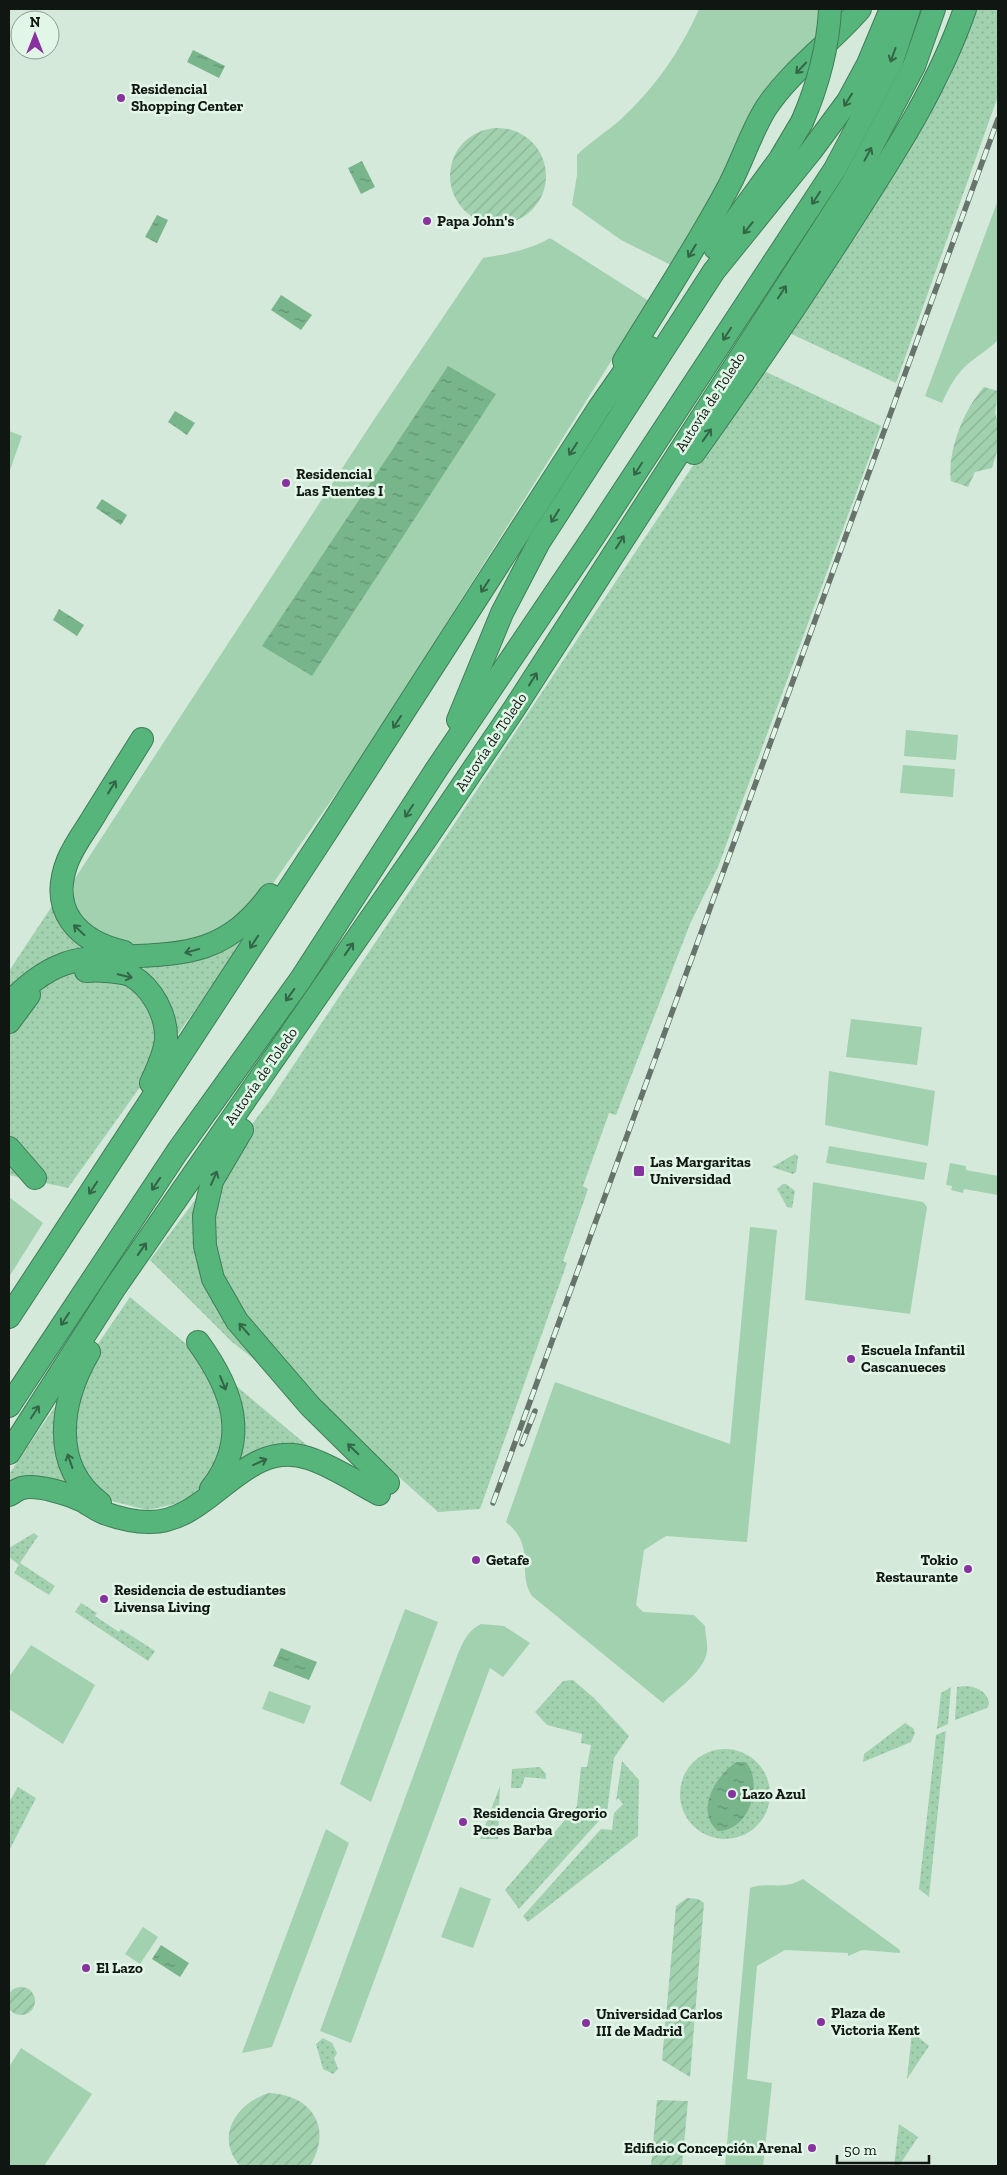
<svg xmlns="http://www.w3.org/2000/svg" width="1007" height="2175" font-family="'Zilla Slab',serif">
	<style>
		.grass { fill: url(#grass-dots) }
		.park { fill: #a1d1af }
		.garden { fill: url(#garden-furrows) }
		.water { fill: url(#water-ripples) }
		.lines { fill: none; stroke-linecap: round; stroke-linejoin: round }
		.highway-casing { stroke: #3e7e56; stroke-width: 24 }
		.highway { stroke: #56b57a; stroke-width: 22 }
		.rail-casing { stroke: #67746b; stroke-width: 5.5 }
		.rail { stroke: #e2f6e7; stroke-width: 4; stroke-dasharray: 11; stroke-linecap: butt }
		.highway-bridge-casing { stroke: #3e7e56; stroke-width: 24; stroke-linecap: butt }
		.highway-bridge { stroke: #56b57a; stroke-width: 22 }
		.oneway { stroke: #336646 }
		.poi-dot { fill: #88329f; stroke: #e2f6e7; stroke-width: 2 }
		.labels { text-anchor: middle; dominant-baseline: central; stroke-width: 5; stroke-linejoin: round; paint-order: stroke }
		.poi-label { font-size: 15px; font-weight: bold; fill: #101712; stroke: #e2f6e7; text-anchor: start }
		.street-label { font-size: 15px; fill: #101712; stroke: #e2f6e7 }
	</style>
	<defs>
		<pattern id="grass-dots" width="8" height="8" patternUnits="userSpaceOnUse" patternTransform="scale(1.25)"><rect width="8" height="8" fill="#a1d1af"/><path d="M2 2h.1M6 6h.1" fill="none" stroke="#8ab396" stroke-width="1.8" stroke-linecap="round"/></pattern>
		<pattern id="garden-furrows" width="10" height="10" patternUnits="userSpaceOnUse" patternTransform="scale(1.25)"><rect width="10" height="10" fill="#a1d1af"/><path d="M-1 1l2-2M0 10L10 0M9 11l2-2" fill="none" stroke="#8ab396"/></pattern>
		<pattern id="water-ripples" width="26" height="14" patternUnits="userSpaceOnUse" patternTransform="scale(1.25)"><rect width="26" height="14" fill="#78b58b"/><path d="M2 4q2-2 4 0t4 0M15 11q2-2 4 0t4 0" fill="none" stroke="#619270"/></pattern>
	</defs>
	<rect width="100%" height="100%" fill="#d5e9da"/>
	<g class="grass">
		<polygon points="973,9 998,9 998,96 896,383 785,331 912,141 949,80"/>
		<polygon points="758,368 881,426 718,867 690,924 616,1115 609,1113 583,1186 588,1189 563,1261 567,1263 480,1509 438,1512 361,1443 232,1342 150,1260 271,1099"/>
		<polygon points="56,900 66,928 253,929 68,1188 9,1175 9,971"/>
		<polygon points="795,1154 798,1156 796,1172 793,1174 772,1167"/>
		<polygon points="783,1184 786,1184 795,1191 792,1208 787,1207 777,1189"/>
		<polygon points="130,1297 315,1452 188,1501 148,1510 115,1502 52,1481 9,1481 9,1474"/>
		<polygon points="34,1533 38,1536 20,1563 55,1586 49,1595 14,1573 19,1565 9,1557 9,1548"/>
		<polygon points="81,1603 97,1613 95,1616 119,1632 121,1629 155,1651 148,1661 75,1612"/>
		<polygon points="573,1680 594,1698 629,1736 614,1758 607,1812 519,1909 505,1890 577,1806 581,1767 587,1767 591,1745 581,1743 582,1734 547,1725 535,1712 563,1681"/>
		<path d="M966,1686c11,1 22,6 23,18l-2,4 -32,12 2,-33z"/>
		<polygon points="951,1687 948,1724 937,1729 941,1693"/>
		<polygon points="905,1723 913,1728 915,1733 911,1742 863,1762 864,1754"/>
		<polygon points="946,1731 929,1897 919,1889 936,1735"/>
		<circle cx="725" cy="1794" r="45"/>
		<polygon points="622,1761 639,1780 638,1836 528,1922 523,1916 601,1829 612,1830 614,1813 623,1804 618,1798 616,1801"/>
		<polygon points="540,1767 546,1774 546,1779 525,1777 521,1788 511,1788 512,1769"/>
		<polygon points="500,1786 498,1839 480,1839"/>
		<polygon points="18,1787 36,1798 9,1851 9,1802"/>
		<polygon points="912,2032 929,2046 907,2079"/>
		<polygon points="323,2038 332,2043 337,2053 334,2058 338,2069 333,2074 323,2069 316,2044"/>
		<polygon points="899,2124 918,2137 899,2166 894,2166"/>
	</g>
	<g class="park">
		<path d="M699,9h124l-2,30 -106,156 -42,71 -52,-26 -49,-35 5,-30v-20c13,-13 28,-22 42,-34 34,-31 62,-70 80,-112z"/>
		<path d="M998,200v140c-9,9 -19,15 -29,23 -13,11 -20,24 -27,40l-17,-7z"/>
		<path d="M550,238l99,63 -283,450 -97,138 -52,44 -46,16 -33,-2 -42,-12 -22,-29v-26l297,-456 112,-166c24,-4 46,-8 67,-20z"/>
		<polygon points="9,431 22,436 9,473"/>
		<polygon points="906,730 958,735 956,760 904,756"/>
		<polygon points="903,765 955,769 953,797 900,793"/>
		<polygon points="851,1019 922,1027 917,1065 846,1057"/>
		<polygon points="829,1071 935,1091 928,1146 825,1125"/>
		<polygon points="829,1146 927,1163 924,1180 826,1163"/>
		<polygon points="950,1163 966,1166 966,1170 998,1176 998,1195 964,1189 963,1193 951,1190 952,1186 946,1185"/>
		<polygon points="813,1182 923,1202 927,1207 910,1314 805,1300"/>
		<polygon points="9,1197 43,1223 9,1277"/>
		<path d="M750,1227l27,3 -30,312 -81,-6 -22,14 -8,55 7,7 51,3 11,11c0,8 3,17 2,25 -2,20 -30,38 -44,52l-131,-107c-16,-25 5,-49 -26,-74l49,-140 175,62z"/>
		<polygon points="405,1609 438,1622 371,1802 340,1784"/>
		<path d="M481,1624l23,2 26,17 -27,34 -13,-9 -139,375 -31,-12 137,-375c6,-14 10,-25 24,-32z"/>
		<polygon points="31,1645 95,1685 63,1744 9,1709 9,1677"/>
		<polygon points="269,1691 311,1706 304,1724 262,1709"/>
		<polygon points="326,1829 349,1843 272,2047 242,2053"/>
		<path d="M803,1879l97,71v3l-38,-3 -14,6v-3l-63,-3 -28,16 -10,113 25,4 -9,83h-38l25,-278c21,-7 32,3 53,-9z"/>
		<polygon points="460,1887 491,1899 473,1948 441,1937"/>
		<polygon points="143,1927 158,1937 140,1964 125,1954"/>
		<polygon points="21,2048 92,2094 44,2166 9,2166 9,2067"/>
	</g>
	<g class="garden">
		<circle cx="498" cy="176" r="48"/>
		<path d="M984,387l14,4 -3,22 3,10v25l-6,20 -17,4 -7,15 -17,-6c-4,-30 13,-72 33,-94z"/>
		<polygon points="687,1898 698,1899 704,1903 690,2077 662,2060 676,1906"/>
		<circle cx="21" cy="2001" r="14"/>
		<path d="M269,2093c43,2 64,35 41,73h-70c-26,-30 -3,-63 29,-73z"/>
		<polygon points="657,2100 688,2101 682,2166 651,2166"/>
	</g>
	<g class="water">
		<polygon points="193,50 225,66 219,78 187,62"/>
		<polygon points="362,161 375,187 361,194 348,168"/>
		<polygon points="157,215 168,220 157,243 145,237"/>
		<polygon points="281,295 312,315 301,330 271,310"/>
		<polygon points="448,366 496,394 312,676 262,646"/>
		<polygon points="175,411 195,423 187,435 168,422"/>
		<polygon points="102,499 127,515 121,525 96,508"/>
		<polygon points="59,609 84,625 77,636 53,620"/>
		<polygon points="281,1648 317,1662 309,1680 273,1666"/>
		<path d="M737,1762h9c18,22 3,69 -28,69 -24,-19 -2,-57 19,-69z"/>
		<polygon points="161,1945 189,1963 180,1977 152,1959"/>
	</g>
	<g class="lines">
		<g class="highway-casing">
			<g id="highway">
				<polyline points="715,248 780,159 802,122"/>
				<path d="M624,361c36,-59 74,-116 106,-177 13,-25 21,-52 36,-76 25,-38 65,-65 94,-99"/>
				<path d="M694,453c55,-77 108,-155 159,-235 43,-67 86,-134 112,-209"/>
				<polyline points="458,720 502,613 539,542 714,271 811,151 848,101 868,64 891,9"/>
				<path d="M124,952c-47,-11 -76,-42 -56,-92 7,-17 20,-33 29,-49 15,-24 30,-48 45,-72"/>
				<path d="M86,971c10,-1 37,0 46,5 20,12 35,39 34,63 -1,14 -9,31 -15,44"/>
				<path d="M9,1003c16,-16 33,-31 55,-39 18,-7 37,-6 56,-7 68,-3 107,-4 150,-62"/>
				<polyline points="9,1022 29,995"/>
				<polyline points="242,1130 212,1181 204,1216 205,1246 213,1279 237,1321 310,1406 388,1483"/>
				<polyline points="9,1148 35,1178"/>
				<polyline points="9,1317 329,828 599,408 634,358 650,348"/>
				<path d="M198,1342c34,47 53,96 13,147"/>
				<path d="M89,1352c-28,48 -40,113 11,151"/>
				<polyline points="9,1406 177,1152 301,979 436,770 594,536 835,169 892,61 909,9"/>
				<polyline points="9,1453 114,1289 428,836 514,709 852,184 914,66 934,9"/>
				<path d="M9,1495c4,-2 9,-6 13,-7 15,-4 46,6 59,12 8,4 15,10 23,13 14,5 30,9 45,9 62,1 94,-85 159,-64 21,6 50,25 71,36"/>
			</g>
		</g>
		<use href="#highway" class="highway"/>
		<g class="rail-casing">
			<g id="rail">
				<polyline points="522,1444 535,1411"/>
				<polyline points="493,1503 998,119"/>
			</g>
		</g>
		<use href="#rail" class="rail"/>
		<g class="highway-bridge-casing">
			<path id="highway-bridge" d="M802,122c16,-37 26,-73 28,-113"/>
		</g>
		<use href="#highway-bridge" class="highway-bridge"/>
	</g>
	<defs><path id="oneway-shaft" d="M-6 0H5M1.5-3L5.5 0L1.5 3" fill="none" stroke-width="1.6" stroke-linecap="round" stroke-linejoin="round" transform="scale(1.25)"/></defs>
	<g class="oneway">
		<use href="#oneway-shaft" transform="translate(893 55) rotate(110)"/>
		<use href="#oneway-shaft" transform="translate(801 68) rotate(133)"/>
		<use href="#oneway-shaft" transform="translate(848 100) rotate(122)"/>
		<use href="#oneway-shaft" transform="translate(868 154) rotate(-62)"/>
		<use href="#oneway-shaft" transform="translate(816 198) rotate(123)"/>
		<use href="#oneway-shaft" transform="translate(748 228) rotate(129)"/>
		<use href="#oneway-shaft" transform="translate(692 251) rotate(121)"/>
		<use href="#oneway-shaft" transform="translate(782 292) rotate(-57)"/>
		<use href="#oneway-shaft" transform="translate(727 334) rotate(123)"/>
		<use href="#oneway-shaft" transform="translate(707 435) rotate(-55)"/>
		<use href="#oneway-shaft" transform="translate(573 449) rotate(123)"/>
		<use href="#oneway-shaft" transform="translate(638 469) rotate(123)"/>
		<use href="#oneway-shaft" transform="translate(555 516) rotate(122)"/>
		<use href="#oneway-shaft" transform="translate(620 542) rotate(-58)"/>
		<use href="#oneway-shaft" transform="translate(485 586) rotate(123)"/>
		<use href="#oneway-shaft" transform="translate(533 679) rotate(-58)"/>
		<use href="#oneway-shaft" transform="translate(397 722) rotate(123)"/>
		<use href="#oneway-shaft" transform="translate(112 787) rotate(-58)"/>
		<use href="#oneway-shaft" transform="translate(409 811) rotate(123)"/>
		<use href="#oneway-shaft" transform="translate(79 930) rotate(-137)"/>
		<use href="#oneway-shaft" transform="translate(254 942) rotate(123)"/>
		<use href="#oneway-shaft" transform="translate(349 949) rotate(-55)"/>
		<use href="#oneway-shaft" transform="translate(192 951) rotate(165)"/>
		<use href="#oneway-shaft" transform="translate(125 976) rotate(14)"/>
		<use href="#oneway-shaft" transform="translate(290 995) rotate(126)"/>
		<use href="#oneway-shaft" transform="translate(214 1178) rotate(-66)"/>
		<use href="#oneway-shaft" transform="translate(156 1184) rotate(124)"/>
		<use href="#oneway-shaft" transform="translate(93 1188) rotate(123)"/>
		<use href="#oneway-shaft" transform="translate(142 1249) rotate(-55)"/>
		<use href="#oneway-shaft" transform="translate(65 1319) rotate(123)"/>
		<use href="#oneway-shaft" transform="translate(244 1329) rotate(-131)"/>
		<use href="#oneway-shaft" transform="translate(223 1383) rotate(68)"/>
		<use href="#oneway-shaft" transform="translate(35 1412) rotate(-57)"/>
		<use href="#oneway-shaft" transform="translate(353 1449) rotate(-136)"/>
		<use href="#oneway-shaft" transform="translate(70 1461) rotate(-109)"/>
		<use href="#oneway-shaft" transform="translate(260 1462) rotate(-24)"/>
	</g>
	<g class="poi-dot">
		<circle cx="121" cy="98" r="5"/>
		<circle cx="427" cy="221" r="5"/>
		<circle cx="286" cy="483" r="5"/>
		<rect x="633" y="1165" width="12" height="12" rx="2.5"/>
		<circle cx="851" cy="1359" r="5"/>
		<circle cx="476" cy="1560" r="5"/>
		<circle cx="968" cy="1569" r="5"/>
		<circle cx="104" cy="1599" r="5"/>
		<circle cx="732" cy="1794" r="5"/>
		<circle cx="463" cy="1822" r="5"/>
		<circle cx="86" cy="1968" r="5"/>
		<circle cx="821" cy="2022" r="5"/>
		<circle cx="586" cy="2023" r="5"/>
		<circle cx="812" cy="2148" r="5"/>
	</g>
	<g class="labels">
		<g class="poi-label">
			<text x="131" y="89">Residencial<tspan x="131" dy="17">Shopping Center</tspan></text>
			<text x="437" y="221">Papa John's</text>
			<text x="296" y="474">Residencial<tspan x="296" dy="17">Las Fuentes I</tspan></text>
			<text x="650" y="1162">Las Margaritas<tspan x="650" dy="17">Universidad</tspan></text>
			<text x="861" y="1350">Escuela Infantil<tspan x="861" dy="17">Cascanueces</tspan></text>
			<text x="486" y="1560">Getafe</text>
			<text x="958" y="1560" text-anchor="end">Tokio<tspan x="958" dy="17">Restaurante</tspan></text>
			<text x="114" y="1590">Residencia de estudiantes<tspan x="114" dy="17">Livensa Living</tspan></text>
			<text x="742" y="1794">Lazo Azul</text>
			<text x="473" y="1813">Residencia Gregorio<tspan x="473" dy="17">Peces Barba</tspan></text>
			<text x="96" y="1968">El Lazo</text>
			<text x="831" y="2013">Plaza de<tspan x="831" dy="17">Victoria Kent</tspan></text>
			<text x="596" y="2014">Universidad Carlos<tspan x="596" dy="17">III de Madrid</tspan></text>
			<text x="802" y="2148" text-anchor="end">Edificio Concepción Arenal</text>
		</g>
		<g class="street-label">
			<text transform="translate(710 402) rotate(-57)">Autovía de Toledo</text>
			<text transform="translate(491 742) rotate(-56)">Autovía de Toledo</text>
			<text transform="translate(261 1076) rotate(-55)">Autovía de Toledo</text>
		</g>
	</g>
	<rect width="1007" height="2175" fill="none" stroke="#101712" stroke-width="20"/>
	<g transform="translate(35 35)"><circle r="24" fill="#e2f6e7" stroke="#8e9d92"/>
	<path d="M0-4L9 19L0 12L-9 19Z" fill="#88329f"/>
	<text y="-8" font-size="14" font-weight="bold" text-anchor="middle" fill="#101712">N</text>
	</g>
	<path d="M837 2155v8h92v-8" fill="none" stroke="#101712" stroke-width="2.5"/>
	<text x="844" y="2155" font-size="15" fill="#101712" stroke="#e2f6e7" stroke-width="4" paint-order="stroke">50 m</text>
</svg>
